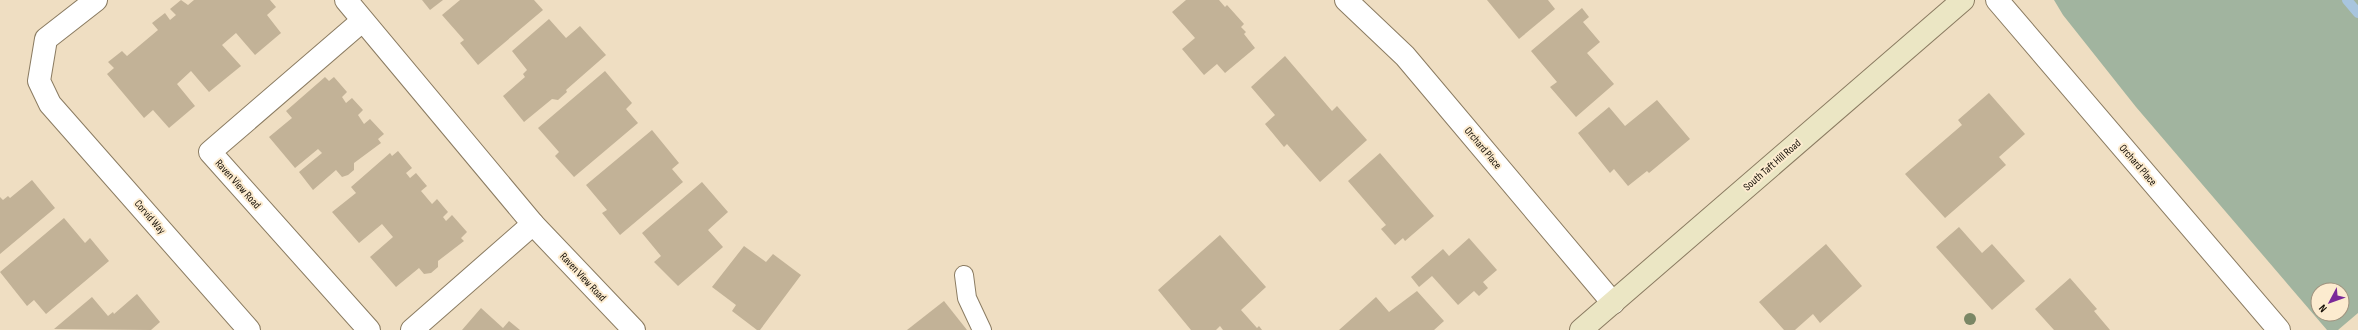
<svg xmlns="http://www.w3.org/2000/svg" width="2358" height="330" font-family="'Sofia Sans Condensed',sans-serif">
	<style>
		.green { fill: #a1b49f; fill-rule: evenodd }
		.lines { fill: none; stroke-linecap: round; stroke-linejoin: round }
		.stream { stroke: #a8c5de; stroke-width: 10 }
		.building { fill: #c2b297 }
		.lane-casing { stroke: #8a7b61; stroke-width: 20 }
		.street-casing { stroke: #8a7b61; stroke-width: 24 }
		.secondary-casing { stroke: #8a7b61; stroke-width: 24 }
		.lane { stroke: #fff; stroke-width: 18 }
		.street { stroke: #fff; stroke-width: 22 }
		.secondary { stroke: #ebe6c4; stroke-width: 22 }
		.tree { fill: #7b8765 }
		.labels { text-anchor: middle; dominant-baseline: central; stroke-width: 4; stroke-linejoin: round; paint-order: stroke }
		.street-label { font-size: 11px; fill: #130d04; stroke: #fcebcf }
	</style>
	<rect width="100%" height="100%" fill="#efdec2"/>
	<path class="green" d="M2054,0h304v313l-20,17h-11l-191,-223 -73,-92zM2318,290h24v24h-24z"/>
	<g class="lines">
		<polyline class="stream" points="2347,0 2358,13"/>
	</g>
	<g class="building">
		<polygon points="181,0 188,5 194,0 270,0 276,7 267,15 281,33 255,55 236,33 222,45 241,66 209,92 191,71 177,84 195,106 169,128 153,110 144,118 107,74 114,68 108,62 122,51 127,56 158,30 152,23 165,13 170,20 176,15 170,9"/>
		<polygon points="422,0 443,0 430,10"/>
		<polygon points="460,0 534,0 543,10 478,65 460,43 464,40 442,15"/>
		<polygon points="1186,0 1219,0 1225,7 1227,5 1244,24 1241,27 1246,32 1244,34 1255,48 1225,73 1217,64 1204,75 1182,49 1195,38 1172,12"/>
		<polygon points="1487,0 1548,0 1555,9 1519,39"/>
		<polygon points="1582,8 1589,17 1583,22 1600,42 1587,53 1614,84 1576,117 1550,87 1557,82 1531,51"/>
		<polygon points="549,19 566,38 580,26 606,55 566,90 567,92 558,100 552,99 524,122 503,96 525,77 523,74 527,70 512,51"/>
		<polygon points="1285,56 1332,111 1337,106 1367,140 1320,182 1287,144 1284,147 1265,124 1275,115 1251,87"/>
		<polygon points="605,71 632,103 626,109 638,123 574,177 555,156 559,152 538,128"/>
		<polygon points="325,77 329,81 334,77 347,92 342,97 346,103 352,98 363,110 358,115 364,124 370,119 384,134 378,139 381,143 354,163 354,170 348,175 342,177 336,170 313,190 299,172 322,153 318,149 295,168 269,137 292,118 286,111"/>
		<polygon points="1989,93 2025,134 1999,157 2006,165 1945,218 1905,174 1962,125 1958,120"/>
		<polygon points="1657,100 1690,139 1649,173 1647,171 1628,186 1614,169 1610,173 1578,133 1609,107 1625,126"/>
		<polygon points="652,130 679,163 672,169 683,182 620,235 602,213 607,210 586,185"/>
		<polygon points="398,151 412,168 406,173 410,178 416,173 427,186 421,191 432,204 437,199 448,212 443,217 446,221 452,215 467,232 461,238 464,241 438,261 438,267 431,273 424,274 419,268 396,287 370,257 393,237 382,224 359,243 332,212 356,193 351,187 390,153 392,156"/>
		<polygon points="1380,153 1434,216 1405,241 1403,238 1395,245 1381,229 1386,225 1348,181"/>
		<polygon points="32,180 55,208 0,254 0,197 3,200 8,196 10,198"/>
		<polygon points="702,182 728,212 708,230 723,247 678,286 654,262 661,256 642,233"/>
		<polygon points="64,218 85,243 90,238 109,261 46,314 34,300 27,306 0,272"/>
		<polygon points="1959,227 1982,253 1992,244 2025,281 1992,310 1936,247"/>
		<polygon points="1220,235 1266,287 1241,310 1257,328 1259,326 1262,330 1223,330 1220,326 1216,330 1191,330 1158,290"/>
		<polygon points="1469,238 1497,270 1483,282 1488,288 1479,296 1474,291 1458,305 1432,276 1419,287 1411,277 1443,249 1449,256"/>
		<polygon points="1826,244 1862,286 1820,323 1813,314 1795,330 1784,330 1759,302"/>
		<polygon points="744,246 766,262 773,254 801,275 760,330 757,330 732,311 736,305 712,287"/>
		<polygon points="2070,278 2097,309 2094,311 2110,330 2054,330 2035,309"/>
		<polygon points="1417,291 1444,321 1434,330 1339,330 1376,297 1389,312"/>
		<polygon points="137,294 160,322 151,330 54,329 92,297 108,316 113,312 114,314"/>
		<polygon points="944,301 967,330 907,330"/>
		<polygon points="481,308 503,328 509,321 520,330 462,330"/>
	</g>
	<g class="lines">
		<g class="lane-casing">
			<polyline id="lane" points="964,275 967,298 982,330"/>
		</g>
		<g class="street-casing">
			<g id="street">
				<polyline points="96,0 46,39 39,81 50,104 249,330"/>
				<polyline points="346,0 533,224 634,330"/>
				<polyline points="1346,0 1405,56 1613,303"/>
				<polyline points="1997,0 2279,330"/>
				<polyline points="362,21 210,152 369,330"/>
				<polyline points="412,330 533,224"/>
			</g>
		</g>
		<g class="secondary-casing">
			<polyline id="secondary" points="1581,330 1963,0"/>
		</g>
		<use href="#lane" class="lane"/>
		<use href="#street" class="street"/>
		<use href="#secondary" class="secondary"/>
	</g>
	<circle class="tree" cx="1970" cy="319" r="6"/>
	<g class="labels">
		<g class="street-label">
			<text transform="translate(1483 148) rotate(50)">Orchard Place</text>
			<text transform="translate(1772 165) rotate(-41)">South Taft Hill Road</text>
			<text transform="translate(2138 165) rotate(49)">Orchard Place</text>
			<text transform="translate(238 184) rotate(48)">Raven View Road</text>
			<text transform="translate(150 217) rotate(49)">Corvid Way</text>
			<text transform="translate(583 277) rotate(47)">Raven View Road</text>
		</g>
	</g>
	<g transform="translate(2330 302) rotate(229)"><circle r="19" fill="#fcebcf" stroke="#9f927e"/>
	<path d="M0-3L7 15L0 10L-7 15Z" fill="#7b2999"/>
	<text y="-6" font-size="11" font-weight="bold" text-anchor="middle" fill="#130d04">N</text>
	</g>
</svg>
